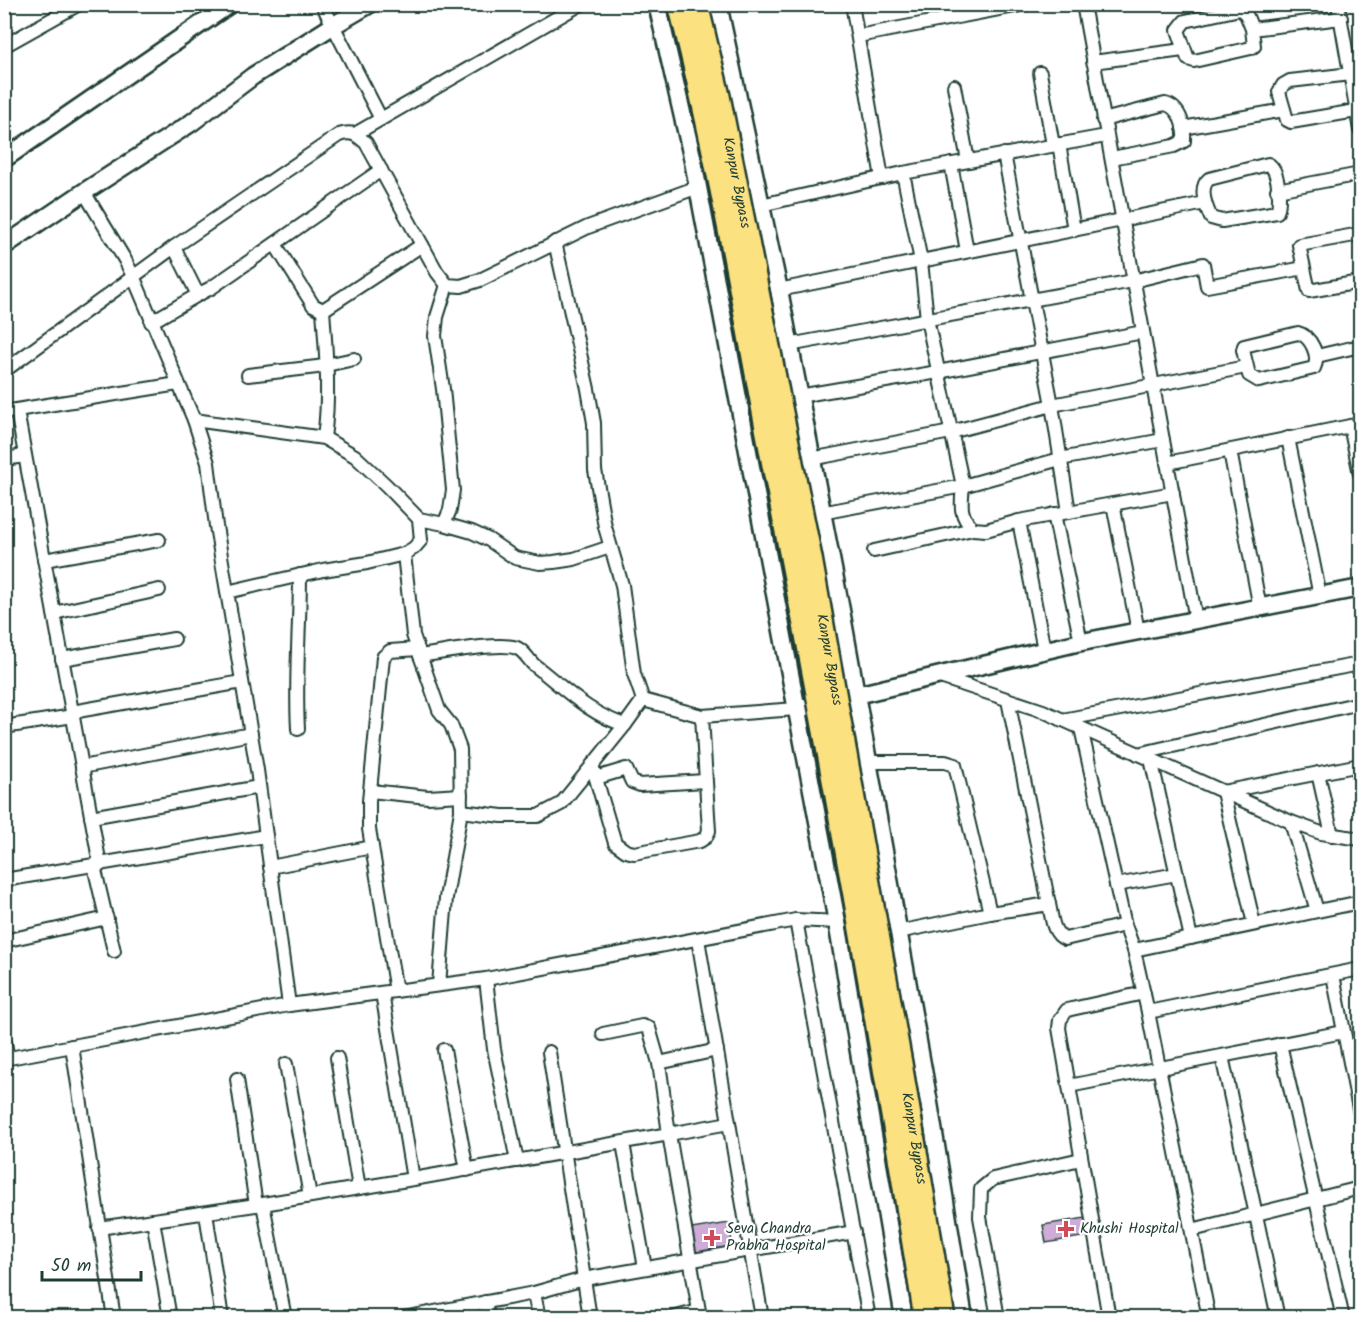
<svg xmlns="http://www.w3.org/2000/svg" width="1365" height="1322" font-family="Kalam,sans-serif">
	<style>
		.building { fill: #ceacd7; stroke: #1f3d34; stroke-width: 1.5 }
		.lines { fill: none; stroke-linecap: round; stroke-linejoin: round }
		.street-casing { stroke: #1f3d34; stroke-width: 16 }
		.secondary-casing { stroke: #1f3d34; stroke-width: 21 }
		.street { stroke: #fff; stroke-width: 12 }
		.secondary { stroke: #fff; stroke-width: 16 }
		.highway-bridge-casing { stroke: #1f3d34; stroke-width: 26; stroke-linecap: butt }
		.highway-bridge { stroke: #fbe180; stroke-width: 21 }
		.poi-dot { fill: #d1495b; stroke: #fff; stroke-width: 2 }
		.labels { text-anchor: middle; dominant-baseline: central; stroke-width: 4.5; stroke-linejoin: round; paint-order: stroke }
		.street-label { font-size: 15px; fill: #1f3d34; stroke: #fff }
		.poi-label { font-size: 15px; fill: #1f3d34; stroke: #fff; text-anchor: start }
	</style>
	<rect width="100%" height="100%" fill="#fff"/>
	<filter id="ink" filterUnits="userSpaceOnUse"><feTurbulence type="fractalNoise" baseFrequency=".0167" numOctaves="2"/><feDisplacementMap in="SourceGraphic" scale="12" xChannelSelector="R" yChannelSelector="G"/><feConvolveMatrix kernelMatrix="1 2 1 2 8 2 1 2 1" color-interpolation-filters="sRGB"/></filter>
	<g filter="url(#ink)">
		<g class="building">
			<polygon points="1085,1218 1088,1236 1046,1243 1043,1225"/>
			<polygon points="729,1223 733,1249 695,1255 691,1229"/>
		</g>
		<g class="lines">
			<g class="street-casing">
				<g id="street">
					<polyline points="322,4 381,119"/>
					<polyline points="852,4 882,178"/>
					<polyline points="1083,4 1196,620"/>
					<polyline points="1338,4 1360,130"/>
					<polyline points="1252,29 1246,14 1240,9 1185,21 1178,30 1188,59 1194,61 1251,48 1254,46 1252,29 1341,18"/>
					<polyline points="858,36 1026,4"/>
					<polyline points="4,46 79,4"/>
					<polyline points="1093,62 1183,50"/>
					<polyline points="1040,73 1053,145"/>
					<polyline points="1351,74 1290,81 1283,85 1279,92 1287,120 1291,122 1356,111"/>
					<polyline points="954,86 968,161"/>
					<path d="M1103,120l62,-16c15,3 20,23 19,37l-10,5 -62,12"/>
					<polyline points="1183,128 1284,110"/>
					<polyline points="355,134 581,4"/>
					<polyline points="1059,144 1074,230"/>
					<polyline points="1004,154 1052,405 1069,512"/>
					<polyline points="951,164 967,251"/>
					<path d="M1268,164c11,5 13,37 9,48l-55,9 -11,-3c-5,-11 -13,-30 -2,-39z"/>
					<path d="M903,173l18,88 6,58 36,167c-2,19 -4,29 10,43l13,1 33,-9 154,-28"/>
					<polyline points="1277,190 1360,174"/>
					<polyline points="84,192 125,260 134,278 194,420 208,463 216,526 257,770 289,1005"/>
					<polyline points="761,205 903,173 1106,136"/>
					<polyline points="1360,234 1299,245 1309,291 1360,282"/>
					<polyline points="555,242 588,389 594,423 595,470 605,527 622,585 634,674 643,700 702,716 797,709"/>
					<polyline points="275,244 313,305 323,310 422,245"/>
					<polyline points="174,247 196,291 201,293 211,288 381,170"/>
					<polyline points="779,290 1205,203"/>
					<path d="M323,310c3,43 7,85 1,128"/>
					<polyline points="151,322 201,293"/>
					<path d="M1298,333c13,3 22,23 16,35l-55,13 -10,-6 -6,-25 1,-4z"/>
					<polyline points="789,345 1133,281 1203,264 1207,286 1304,268"/>
					<polyline points="1317,356 1360,346"/>
					<path d="M4,371l170,-124 165,-112c13,-4 17,-1 27,8l71,129 10,13 14,1 19,-6 108,-53 110,-40"/>
					<polyline points="248,375 317,367 354,359"/>
					<polyline points="799,396 938,372 1143,332"/>
					<polyline points="17,411 100,865"/>
					<polyline points="4,412 178,384"/>
					<polyline points="194,420 324,438 355,456 387,486 419,519 444,524 472,532 489,540 515,558 540,563 554,562 574,559 610,547"/>
					<polyline points="1350,426 1360,474"/>
					<polyline points="1288,438 1320,596"/>
					<polyline points="1230,451 1260,608"/>
					<polyline points="4,459 25,456"/>
					<polyline points="811,459 951,432 1052,405 1246,367"/>
					<polyline points="1167,463 1360,424"/>
					<polyline points="1113,504 1138,631"/>
					<polyline points="821,513 963,486 1060,459 1163,440"/>
					<polyline points="1054,514 1081,642"/>
					<polyline points="1019,521 1044,650"/>
					<polyline points="444,524 450,510 453,490 443,389 435,336 437,317 447,285"/>
					<polyline points="874,551 973,529"/>
					<polyline points="404,554 413,635 439,710 451,725 460,749 461,811 446,898 439,985"/>
					<polyline points="44,560 159,540"/>
					<polyline points="227,592 323,570 367,563 404,554 414,548 421,540 419,519"/>
					<polyline points="54,613 159,590"/>
					<path d="M420,656c21,-3 80,-15 97,-8 7,3 11,11 16,16 30,23 55,50 92,61"/>
					<polyline points="62,659 174,639"/>
					<polyline points="937,676 1043,711 1291,822 1321,833 1360,839"/>
					<polyline points="1008,700 1049,904"/>
					<polyline points="72,712 242,682"/>
					<polyline points="1062,720 1360,664"/>
					<polyline points="4,727 73,716"/>
					<polyline points="1081,728 1125,925 1134,950 1148,1012 1209,1318"/>
					<path d="M298,729c-3,-52 2,-103 2,-154"/>
					<polyline points="1138,754 1360,703"/>
					<polyline points="1151,759 1191,938"/>
					<polyline points="867,762 945,762 955,765 990,913"/>
					<polyline points="592,765 615,843 626,851 634,853 700,841 706,837 709,831 702,716"/>
					<polyline points="1358,766 1360,781"/>
					<polyline points="82,767 251,734"/>
					<polyline points="1318,773 1332,835"/>
					<polyline points="596,778 626,769 632,782 640,785 705,781"/>
					<polyline points="370,791 428,797 461,795"/>
					<polyline points="461,811 502,816 538,816 561,804 625,725 643,700"/>
					<polyline points="91,817 259,787"/>
					<polyline points="1291,822 1317,911"/>
					<polyline points="94,866 114,951"/>
					<polyline points="270,867 372,847"/>
					<polyline points="4,880 266,836"/>
					<polyline points="1116,885 1177,874"/>
					<polyline points="796,920 869,1318"/>
					<polyline points="1254,924 1223,792 1360,765"/>
					<path d="M898,932l92,-19 59,-9c3,13 3,30 16,35l60,-14"/>
					<polyline points="698,939 762,1318"/>
					<polyline points="4,941 107,918"/>
					<polyline points="1134,950 1360,902"/>
					<polyline points="1333,975 1360,1114"/>
					<polyline points="486,979 494,1049 517,1161"/>
					<polyline points="396,991 369,829 369,801 383,657 390,651 418,649"/>
					<polyline points="382,993 413,1179 669,1134 699,1311 672,1318"/>
					<polyline points="1148,1012 1360,969"/>
					<polyline points="603,1034 642,1026 649,1028 659,1063 717,1050"/>
					<polyline points="4,1039 8,1058"/>
					<polyline points="1280,1044 1343,1318"/>
					<polyline points="72,1046 114,1318"/>
					<polyline points="444,1050 467,1170"/>
					<polyline points="549,1052 584,1279 854,1232"/>
					<polyline points="1222,1056 1278,1318"/>
					<polyline points="337,1058 359,1188"/>
					<polyline points="4,1059 289,1005 486,979 796,920 837,922"/>
					<polyline points="659,1063 669,1134 729,1123"/>
					<polyline points="286,1064 310,1196"/>
					<polyline points="237,1079 256,1205"/>
					<polyline points="1069,1086 1343,1032"/>
					<polyline points="623,1143 645,1268"/>
					<polyline points="206,1213 222,1318"/>
					<polyline points="153,1220 170,1318"/>
					<polyline points="99,1228 263,1204"/>
					<polyline points="1192,1230 1360,1188"/>
					<polyline points="534,1293 539,1318"/>
					<polyline points="485,1302 488,1318"/>
					<polyline points="285,1318 263,1204 413,1179"/>
					<polyline points="403,1318 534,1293 584,1279 590,1318"/>
					<polyline points="998,1318 980,1217 981,1189 993,1179 1081,1159"/>
					<polyline points="1109,1318 1059,1028 1060,1020 1067,1010 1144,993"/>
				</g>
			</g>
			<g class="secondary-casing">
				<g id="secondary">
					<polyline points="657,4 693,161 716,282 837,922 904,1318"/>
					<polyline points="718,4 779,290 841,610 929,1103 964,1318"/>
					<polyline points="4,159 230,4"/>
					<polyline points="4,246 84,192 191,123 253,76 334,25 370,4"/>
					<polyline points="797,709 1072,644 1360,588"/>
				</g>
			</g>
			<use href="#street" class="street"/>
			<use href="#secondary" class="secondary"/>
			<g class="highway-bridge-casing">
				<g id="highway-bridge">
					<path d="M679,4c39,152 65,307 94,461 56,283 107,567 152,853"/>
					<path id="s1" d="M697,4l22,92 92,462 90,505 43,255"/>
				</g>
			</g>
			<use href="#highway-bridge" class="highway-bridge"/>
		</g>
	</g>
	<g class="poi-dot">
		<path d="M1063 1220h6v6h6v6h-6v6h-6v-6h-6v-6h6z"/>
		<path d="M709 1229h6v6h6v6h-6v6h-6v-6h-6v-6h6z"/>
	</g>
	<g class="labels">
		<g class="street-label">
			<text stroke="none"><textPath href="#s1" startOffset="183">Kanpur Bypass</textPath></text>
			<text stroke="none"><textPath href="#s1" startOffset="669">Kanpur Bypass</textPath></text>
			<text stroke="none"><textPath href="#s1" startOffset="1155">Kanpur Bypass</textPath></text>
		</g>
		<g class="poi-label">
			<text x="726" y="1229">Seva Chandra<tspan x="726" dy="17">Prabha Hospital</tspan></text>
			<text x="1080" y="1229">Khushi Hospital</text>
		</g>
	</g>
	<rect width="1365" height="1322" fill="none" stroke="#fff" stroke-width="24"/>
	<rect x="12" y="12" width="1341" height="1298" fill="none" stroke="#1f3d34" stroke-width="2" filter="url(#ink)"/>
	<path d="M42 1271v9h99v-9" fill="none" stroke="#1f3d34" stroke-width="3"/>
	<text x="51" y="1271" font-size="18" fill="#1f3d34" stroke="#ffffff" stroke-width="4.5" paint-order="stroke">50 m</text>
</svg>
